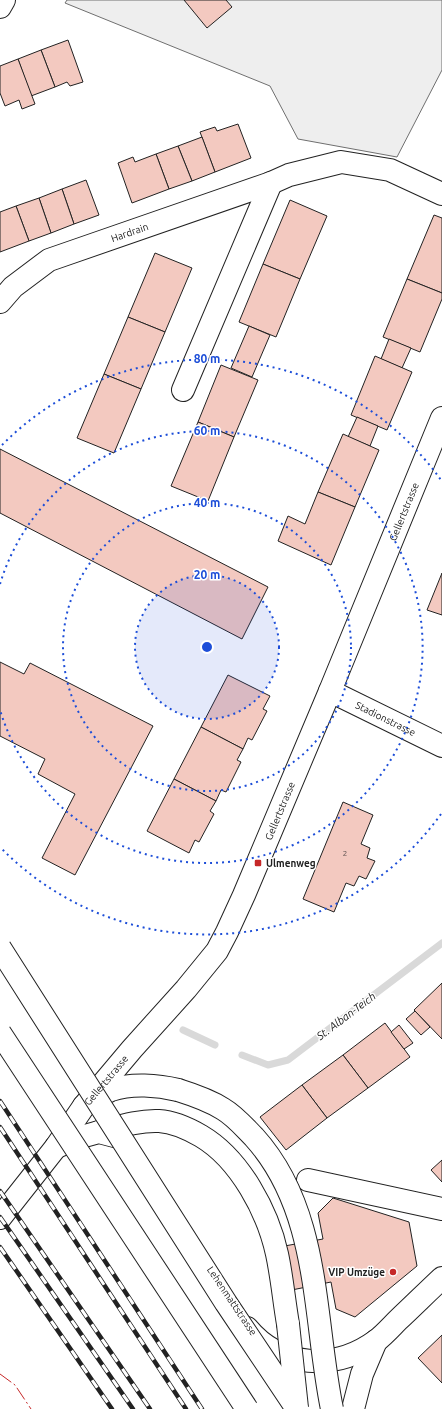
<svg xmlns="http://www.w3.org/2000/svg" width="442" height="1409" font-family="Ubuntu,sans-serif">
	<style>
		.green { fill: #eee; stroke: #6f6f6f }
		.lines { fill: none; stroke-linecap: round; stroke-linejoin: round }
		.stream { stroke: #d9d9d9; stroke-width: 7 }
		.building { fill: #f3c9c0; stroke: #222 }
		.street-casing { stroke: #222; stroke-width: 24 }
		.secondary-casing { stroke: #222; stroke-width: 24 }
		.highway-casing { stroke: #222; stroke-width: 24 }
		.street { stroke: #fff; stroke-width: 22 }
		.secondary { stroke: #fff; stroke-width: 22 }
		.highway { stroke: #fff; stroke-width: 22 }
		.rail-casing { stroke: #222; stroke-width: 4.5 }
		.rail { stroke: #fff; stroke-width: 3; stroke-dasharray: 9; stroke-linecap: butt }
		.highway-bridge-casing { stroke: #222; stroke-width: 24; stroke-linecap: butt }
		.highway-bridge { stroke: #fff; stroke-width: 22 }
		.power { stroke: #c62828; stroke-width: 1; stroke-dasharray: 14 3 2 3; stroke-linecap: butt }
		.ring { fill: none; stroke: #1d4ed8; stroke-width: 2; stroke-dasharray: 2 4 }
		.poi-dot { fill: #c62828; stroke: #fff; stroke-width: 1.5 }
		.labels { text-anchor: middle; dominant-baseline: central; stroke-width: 3; stroke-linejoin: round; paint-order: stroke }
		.number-label { font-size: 8px; fill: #564c4a }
		.street-label { font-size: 10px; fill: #222; stroke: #fff }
		.poi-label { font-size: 10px; font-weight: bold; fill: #222; stroke: #fff; text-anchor: start }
		.water-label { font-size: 11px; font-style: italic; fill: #222; stroke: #fff }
		.centre { fill: #1d4ed8; stroke: #fff; stroke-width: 2 }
		.ring-label { font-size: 12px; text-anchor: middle; font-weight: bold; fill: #1d4ed8; stroke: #fff; stroke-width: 3; stroke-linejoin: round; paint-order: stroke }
	</style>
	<rect width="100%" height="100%" fill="#fff"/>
	<polygon class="green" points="67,0 442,0 442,70 397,157 298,139 270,86 65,3"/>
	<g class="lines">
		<g class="stream">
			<polyline points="183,1030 215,1045"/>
			<polyline points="242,1055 268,1065 288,1060 442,943"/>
		</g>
	</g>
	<g class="building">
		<polygon points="184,0 226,0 232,7 207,28"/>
		<polygon points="68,40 83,82 70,86 67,82 55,87 41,50"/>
		<polygon points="41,50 55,87 31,96 18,59"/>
		<polygon points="18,59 35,104 22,109 19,100 5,106 0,93 0,66"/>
		<polygon points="238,124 251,158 215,172 200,132 215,127 217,131"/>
		<polygon points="202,137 215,172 192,181 178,146"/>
		<polygon points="178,146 192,181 169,189 156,154"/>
		<polygon points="156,154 169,189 132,203 118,163 133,157 135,162"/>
		<polygon points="86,180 99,215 74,224 62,189"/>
		<polygon points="62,189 74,224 51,233 39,198"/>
		<polygon points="39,198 51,233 29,241 16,206"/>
		<polygon points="290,200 327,216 300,279 263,264"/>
		<polygon points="16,206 29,241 0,252 0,212"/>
		<polygon points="434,215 442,218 442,293 407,279"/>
		<polygon points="155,253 192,268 165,332 128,317"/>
		<polygon points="263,264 300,279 276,337 239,322"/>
		<polygon points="407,279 442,293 442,299 420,352 383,337"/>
		<polygon points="128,317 165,332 141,389 104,374"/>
		<polygon points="249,326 270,335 252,377 231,368"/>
		<polygon points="389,339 411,348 402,368 381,359"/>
		<polygon points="375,356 412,372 387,430 351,415"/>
		<polygon points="221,365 258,380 234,437 198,422"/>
		<polygon points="104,374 141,389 114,453 77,438"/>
		<polygon points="357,417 378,426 370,446 348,437"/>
		<polygon points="198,422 234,437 208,501 171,486"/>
		<polygon points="343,434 379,450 355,507 318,492"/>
		<polygon points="0,449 268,587 242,639 0,513"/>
		<polygon points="318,492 355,507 331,565 278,541 288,516 305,524"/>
		<polygon points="442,573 442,615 427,610"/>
		<polygon points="0,662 24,674 30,663 153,726 75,875 42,858 75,794 38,774 45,759 0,736"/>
		<polygon points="228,675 270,696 263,709 267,711 252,740 248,738 243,749 201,727"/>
		<polygon points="201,727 243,749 237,760 241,762 226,792 221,790 216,801 174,779"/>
		<polygon points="174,779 216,801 210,811 214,814 199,842 195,840 189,853 147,831"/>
		<polygon points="343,802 373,815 361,844 370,848 367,858 375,861 366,879 359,876 354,886 346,883 334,912 303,899"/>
		<polygon points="442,983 442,1039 414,1010"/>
		<polygon points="415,1011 430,1027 421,1035 406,1019"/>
		<polygon points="385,1023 410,1057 368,1088 343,1055"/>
		<polygon points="399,1025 413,1043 404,1049 391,1032"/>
		<polygon points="343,1055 368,1088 327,1118 302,1085"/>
		<polygon points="302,1085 327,1118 286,1150 260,1117"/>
		<polygon points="442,1160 442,1182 431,1170"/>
		<polygon points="333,1198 409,1222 417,1266 355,1317 336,1309 331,1282 277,1293 268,1249 323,1239 318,1213"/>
		<polygon points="442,1335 442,1383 418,1358"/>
	</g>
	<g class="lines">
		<g class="street-casing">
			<g id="street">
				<polyline points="0,7 4,0"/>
				<path id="s1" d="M0,302l13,-15 36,-27 222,-77 18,-8 52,-13 49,8 52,24"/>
				<polyline points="183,390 271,183"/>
				<path id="s2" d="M330,691l112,-273"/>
				<polyline points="308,1180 442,1209"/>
				<polyline points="353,1409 362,1374 376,1341"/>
			</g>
		</g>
		<g class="secondary-casing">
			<g id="secondary">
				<polyline points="56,1147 81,1137 99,1132 118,1137"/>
				<path id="s3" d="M0,1218l56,-71 28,-41 48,-57 54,-60 31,-38 10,-19 17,-37 86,-204 112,55"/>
				<path d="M247,1328c33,40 88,43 129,13 8,-6 15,-14 22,-21 15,-14 29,-28 44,-42"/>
			</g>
		</g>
		<g class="highway-casing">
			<g id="highway">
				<path d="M84,1106c8,-5 18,-12 27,-16 20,-7 47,-5 67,0"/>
				<path d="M99,1132c19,-5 40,-12 60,-11 15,1 30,8 42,15 39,23 67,76 76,118 5,23 7,47 11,70"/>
			</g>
		</g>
		<use href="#street" class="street"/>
		<use href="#secondary" class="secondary"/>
		<use href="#highway" class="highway"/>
		<g class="rail-casing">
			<g id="rail">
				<polyline points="0,1101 202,1409"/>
				<polyline points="0,1127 186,1409"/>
				<polyline points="0,1191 150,1409"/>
				<polyline points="0,1217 133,1409"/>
				<polyline points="0,1247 112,1409"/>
			</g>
		</g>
		<use href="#rail" class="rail"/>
		<g class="highway-bridge-casing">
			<g id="highway-bridge">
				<polyline points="0,948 226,1303 297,1409"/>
				<polyline points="0,1033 247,1409"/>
				<path d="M178,1090c16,5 31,10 45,19 12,7 21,18 31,28 67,74 59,180 78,272"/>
				<polyline points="288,1324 297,1408"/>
			</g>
		</g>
		<use href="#highway-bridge" class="highway-bridge"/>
		<polyline class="power" points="0,1374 15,1385 31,1409"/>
	</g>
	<circle cx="207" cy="647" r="72" fill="#1d4ed8" fill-opacity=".12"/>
	<g class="ring">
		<circle cx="207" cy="647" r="72"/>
		<circle cx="207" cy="647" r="144"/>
		<path d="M0 584A216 216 0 1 1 0 710"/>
		<path d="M441 814A288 288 0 0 1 2 849M2 445A288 288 0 0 1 441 480"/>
	</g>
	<g class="poi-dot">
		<rect x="254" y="859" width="8" height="8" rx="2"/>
		<circle cx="393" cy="1272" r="4"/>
	</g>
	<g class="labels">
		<g class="number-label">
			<text x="345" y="853">2</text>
		</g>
		<g class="street-label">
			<text stroke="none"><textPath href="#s1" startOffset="150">Hardrain</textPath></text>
			<text stroke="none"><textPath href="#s2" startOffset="194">Gellertstrasse</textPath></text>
			<text stroke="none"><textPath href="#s3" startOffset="690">Stadionstrasse</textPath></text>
			<text stroke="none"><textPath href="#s3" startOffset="498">Gellertstrasse</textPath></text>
			<text stroke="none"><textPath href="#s3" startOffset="174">Gellertstrasse</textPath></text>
			<text transform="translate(232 1301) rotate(56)">Lehenmattstrasse</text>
		</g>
		<g class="poi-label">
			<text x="266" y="863">Ulmenweg</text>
			<text x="385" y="1272" text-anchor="end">VIP Umzüge</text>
		</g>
		<g class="water-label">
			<text transform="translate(346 1016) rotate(-37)">St. Alban-Teich</text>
		</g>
	</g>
	<circle cx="207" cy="647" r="6" class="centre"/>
	<g class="ring-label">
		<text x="207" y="363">80 m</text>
		<text x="207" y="435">60 m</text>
		<text x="207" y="507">40 m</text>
		<text x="207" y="579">20 m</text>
	</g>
</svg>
